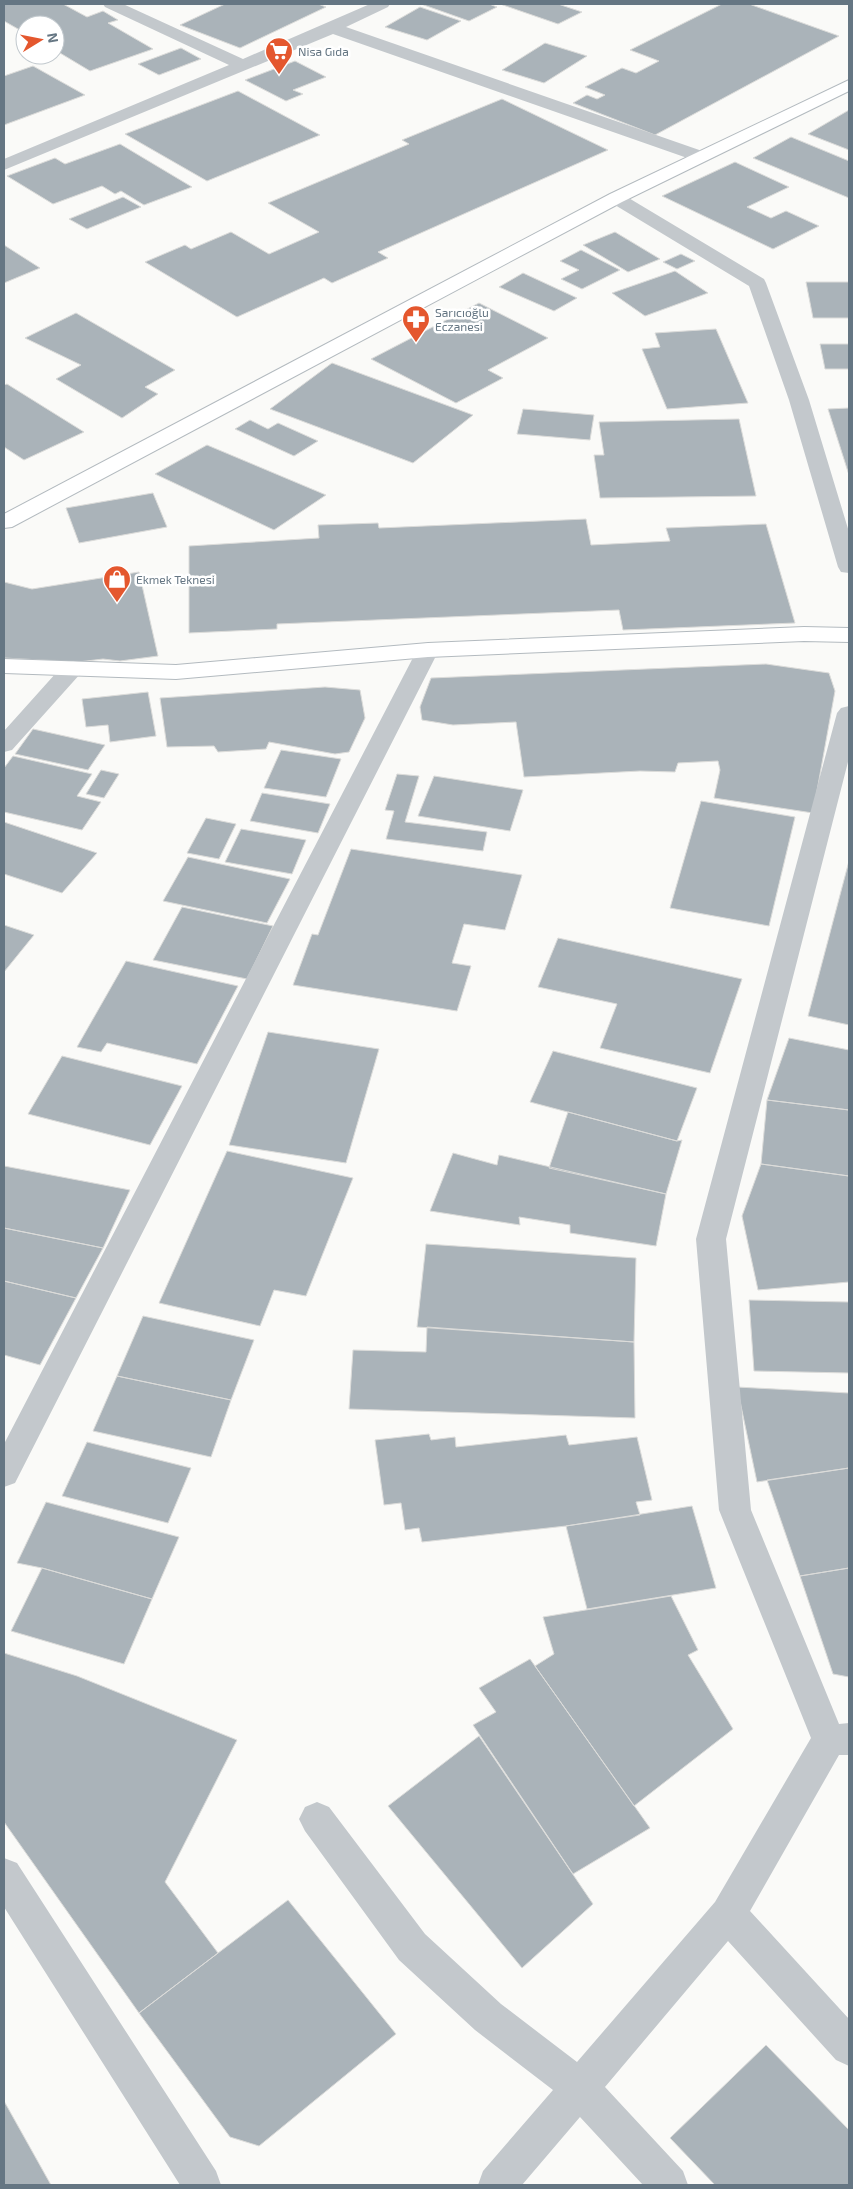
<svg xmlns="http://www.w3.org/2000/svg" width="853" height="2189" font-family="'Exo 2',sans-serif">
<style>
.building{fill:#aab3b9;stroke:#dcdcda}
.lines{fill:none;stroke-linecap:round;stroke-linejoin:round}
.secondary-casing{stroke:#b3babf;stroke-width:2}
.street{fill:#c3c8cc;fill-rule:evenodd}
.secondary{fill:#fff;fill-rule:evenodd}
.labels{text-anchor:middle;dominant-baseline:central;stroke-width:5;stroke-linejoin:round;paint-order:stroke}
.far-poi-label{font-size:12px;fill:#657683;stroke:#fff;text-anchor:start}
</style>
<rect width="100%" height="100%" fill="#fafaf8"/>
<path class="building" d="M4 4H63L87 17 103 11 118 20 108 23 153 49 90 71 55 50V25H25V33L4 21Z
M225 4H318L326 7 240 48 180 25Z
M421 4H489L497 7 469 21Z
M500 4H558L582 12 558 24Z
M722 4H749L839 36 655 135 573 103 587 95 597 99 605 95 585 87 622 68 636 73 659 61 630 50Z
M420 7 461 21 427 40 385 27Z
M545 43 587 56 544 83 502 70Z
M181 48 201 59 159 75 138 64Z
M295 61 326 77 293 90 303 94 286 101 245 80Z
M33 66 85 95 4 125V76Z
M238 91 320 135 207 181 125 134Z
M502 99 608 150 378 252 388 258 332 283 324 278 237 317 145 262 185 245 191 249 231 232 269 254 319 232 268 203 409 144 402 140Z
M849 110V150L808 134Z
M791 137 849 161V198L753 158Z
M120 144 192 187 144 205 121 191 115 194 102 186 53 204 7 176 55 158 65 164Z
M735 162 789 187 747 207 771 218 786 211 819 226 773 249 662 196Z
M123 197 141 207 87 229 69 219Z
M615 232 660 259 628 272 583 245Z
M4 245 40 268 4 283Z
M581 250 620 270 582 289 561 279 579 270 560 261Z
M681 254 695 261 677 269 663 262Z
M675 271 708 293 645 316 612 293Z
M523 273 577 298 554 311 499 287Z
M806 282H849V318H813Z
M479 303 548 338 488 370 503 378 456 403 371 359Z
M76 313 175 370 145 387 158 394 122 418 56 379 81 365 25 338Z
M716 329 748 403 667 409 642 349 660 347 655 333Z
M820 344H849V369H825Z
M332 363 473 415 413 463 270 409Z
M7 384 84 432 24 460 4 447V385Z
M849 408V475L828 409Z
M523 409 594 415 590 440 517 434Z
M739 419 756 496 600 498 594 455H604L599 422Z
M250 420 268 429 278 423 318 441 294 456 235 429Z
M207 445 326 495 274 530 155 474Z
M153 493 167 527 79 543 66 508Z
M586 519 591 545 670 541 666 528 766 524 795 623 623 630 619 610 277 624V629L189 633V546L319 538 318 525 378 523 379 528Z
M139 572 158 656 120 661 103 659 78 662 4 658V582L32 589Z
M766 664 829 673 835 691 813 813 714 798 720 770 718 761 678 763 675 772 640 771 524 777 516 722 453 725 422 720 420 707 431 678Z
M325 687 360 690 365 718 349 752 335 754 269 742 266 749 218 752 214 746 167 747 160 698Z
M148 692 156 736 110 742 108 725 86 727 82 699Z
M33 729 105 745 88 770 15 754Z
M281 750 341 759 326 797 264 788Z
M13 756 92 774 77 796 101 802 82 830 4 812V768Z
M101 770 119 774 104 798 86 794Z
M397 774 419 776 405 822 487 832 483 851 386 839 394 811 385 810Z
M434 776 523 790 510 831 418 816Z
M262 793 330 804 318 833 250 821Z
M701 801 795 817 769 926 670 908Z
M206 818 236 824 219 859 187 853Z
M4 822 97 853 62 893 4 874Z
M241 829 306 840 292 874 225 862Z
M351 849 522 875 505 930 464 924 452 963 471 966 457 1011 293 985 312 934 318 935Z
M188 857 290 879 267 923 163 901Z
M849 861V1025L808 1016Z
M182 907 273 926 247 979 153 960Z
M4 925 34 935 4 972Z
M558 938 742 979 710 1073 600 1048 617 1004 538 987Z
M126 961 238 986 197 1064 107 1043 101 1052 77 1047Z
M268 1032 379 1049 346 1163 229 1145Z
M789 1038 849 1050V1110L767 1100Z
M553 1051 697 1088 677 1141 530 1102Z
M62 1056 182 1086 150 1145 28 1114Z
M767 1100 849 1110V1176L761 1164Z
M568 1112 677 1141 682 1140 666 1194 549 1168Z
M227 1151 353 1178 306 1296 274 1290 260 1326 159 1303Z
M453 1153 497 1165 499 1155 666 1194 656 1246 570 1233V1225L519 1217 520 1225 430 1211Z
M761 1164 849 1176V1282L758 1290 742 1216Z
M4 1166 130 1190 103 1248 4 1228Z
M4 1228 103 1248 76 1298 4 1281Z
M426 1244 636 1258 634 1342 417 1327Z
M4 1281 76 1298 40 1365 4 1355Z
M749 1300 849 1302V1373L754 1371Z
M143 1316 254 1340 231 1400 117 1376Z
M427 1327 634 1342 635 1418 349 1409 353 1350 426 1352Z
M117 1376 231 1400 211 1457 93 1431Z
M737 1387 849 1393V1468L757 1482Z
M429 1434 431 1440 455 1437 456 1447 566 1435 569 1445 637 1437 652 1500 636 1502 640 1515 566 1526 422 1542 419 1528 405 1530 401 1503 384 1505 375 1440Z
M87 1442 191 1468 168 1523 62 1496Z
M849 1468V1568L800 1576 767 1480Z
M46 1502 179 1537 152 1599 42 1568 17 1563Z
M692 1506 716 1588 587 1609 566 1526Z
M42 1568 152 1599 124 1664 11 1631Z
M849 1568V1677L833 1674 800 1576Z
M671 1596 698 1650 688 1655 733 1729 634 1806 535 1666 554 1654 543 1617Z
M4 1653 77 1676 237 1740 165 1882 218 1953 139 2013 4 1822Z
M530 1659 650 1828 573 1874 473 1725 496 1712 479 1688Z
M479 1736 593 1904 522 1968 388 1806Z
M288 1900 396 2034 259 2146 230 2137 139 2013Z
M766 2045 849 2130V2185H715L670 2138Z
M4 2101 51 2185H4Z"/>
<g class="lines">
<g class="secondary-casing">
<path id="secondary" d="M849 80V91L622 202 12 527 4 528V514L610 194Z
M804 627 849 628V642L804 641 428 657 176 679 4 673V659L176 665 428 643Z"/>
</g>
<path class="street" d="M103 4H123L243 59 370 4H390L388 7 346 27 705 152 708 156 705 160H693L333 34 4 170V159L229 65 105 7Z
M616 193 622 194 764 279 766 283 809 400 849 532V573L841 572 838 567 789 400 749 286 610 202 607 198 610 194Z
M428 643 436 645 439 650 15 1483 4 1487V1444L417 650 420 645Z
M73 661 81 663 84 668 81 673 12 750 4 752V731L65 663Z
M849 706V758L726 1239 751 1510 839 1724 849 1723V1755H839L750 1911 849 2019V2066L836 2060 728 1941 605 2087 683 2171 688 2185H643L580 2117 522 2185H478L483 2171 553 2090 475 2030 399 1960 305 1831 299 1819 305 1807 317 1802 329 1807 425 1934 501 2004 577 2062 715 1902 811 1738 719 1510 696 1239 837 713 841 708Z
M4 1858 17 1863 216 2171 221 2185H180L4 1907Z"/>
<use href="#secondary" class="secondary"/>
</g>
<defs>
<g id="supermarket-pin" transform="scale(1.4375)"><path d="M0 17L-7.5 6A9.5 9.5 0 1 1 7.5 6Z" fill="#e4572e" stroke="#fff"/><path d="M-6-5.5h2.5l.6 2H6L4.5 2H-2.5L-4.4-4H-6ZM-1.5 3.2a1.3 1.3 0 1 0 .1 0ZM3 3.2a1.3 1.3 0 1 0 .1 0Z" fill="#fff"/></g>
<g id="pharmacy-pin" transform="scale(1.4375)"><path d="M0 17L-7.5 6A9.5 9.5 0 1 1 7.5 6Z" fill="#e4572e" stroke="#fff"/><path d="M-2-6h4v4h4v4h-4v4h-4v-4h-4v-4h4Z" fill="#fff"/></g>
<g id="shop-pin" transform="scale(1.4375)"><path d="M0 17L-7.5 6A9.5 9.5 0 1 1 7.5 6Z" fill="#e4572e" stroke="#fff"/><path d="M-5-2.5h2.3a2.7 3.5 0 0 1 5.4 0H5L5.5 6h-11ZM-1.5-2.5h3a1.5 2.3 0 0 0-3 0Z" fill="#fff"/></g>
</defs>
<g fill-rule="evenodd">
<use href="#supermarket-pin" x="279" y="51"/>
<use href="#pharmacy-pin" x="416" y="319"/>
<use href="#shop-pin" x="117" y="579"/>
</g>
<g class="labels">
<g class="far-poi-label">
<text x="298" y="51">Nisa Gıda</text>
<text x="435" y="312">Sarıcıoğlu<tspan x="435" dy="14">Eczanesi</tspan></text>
<text x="136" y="579">Ekmek Teknesi</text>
</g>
</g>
<rect width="853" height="2189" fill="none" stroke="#657683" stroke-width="10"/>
<g transform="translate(40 40) rotate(80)"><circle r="24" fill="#ffffff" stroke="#c1c8cd"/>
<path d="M0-4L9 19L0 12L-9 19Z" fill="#e4572e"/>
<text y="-8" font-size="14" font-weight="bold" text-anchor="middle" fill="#657683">N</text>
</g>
</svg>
